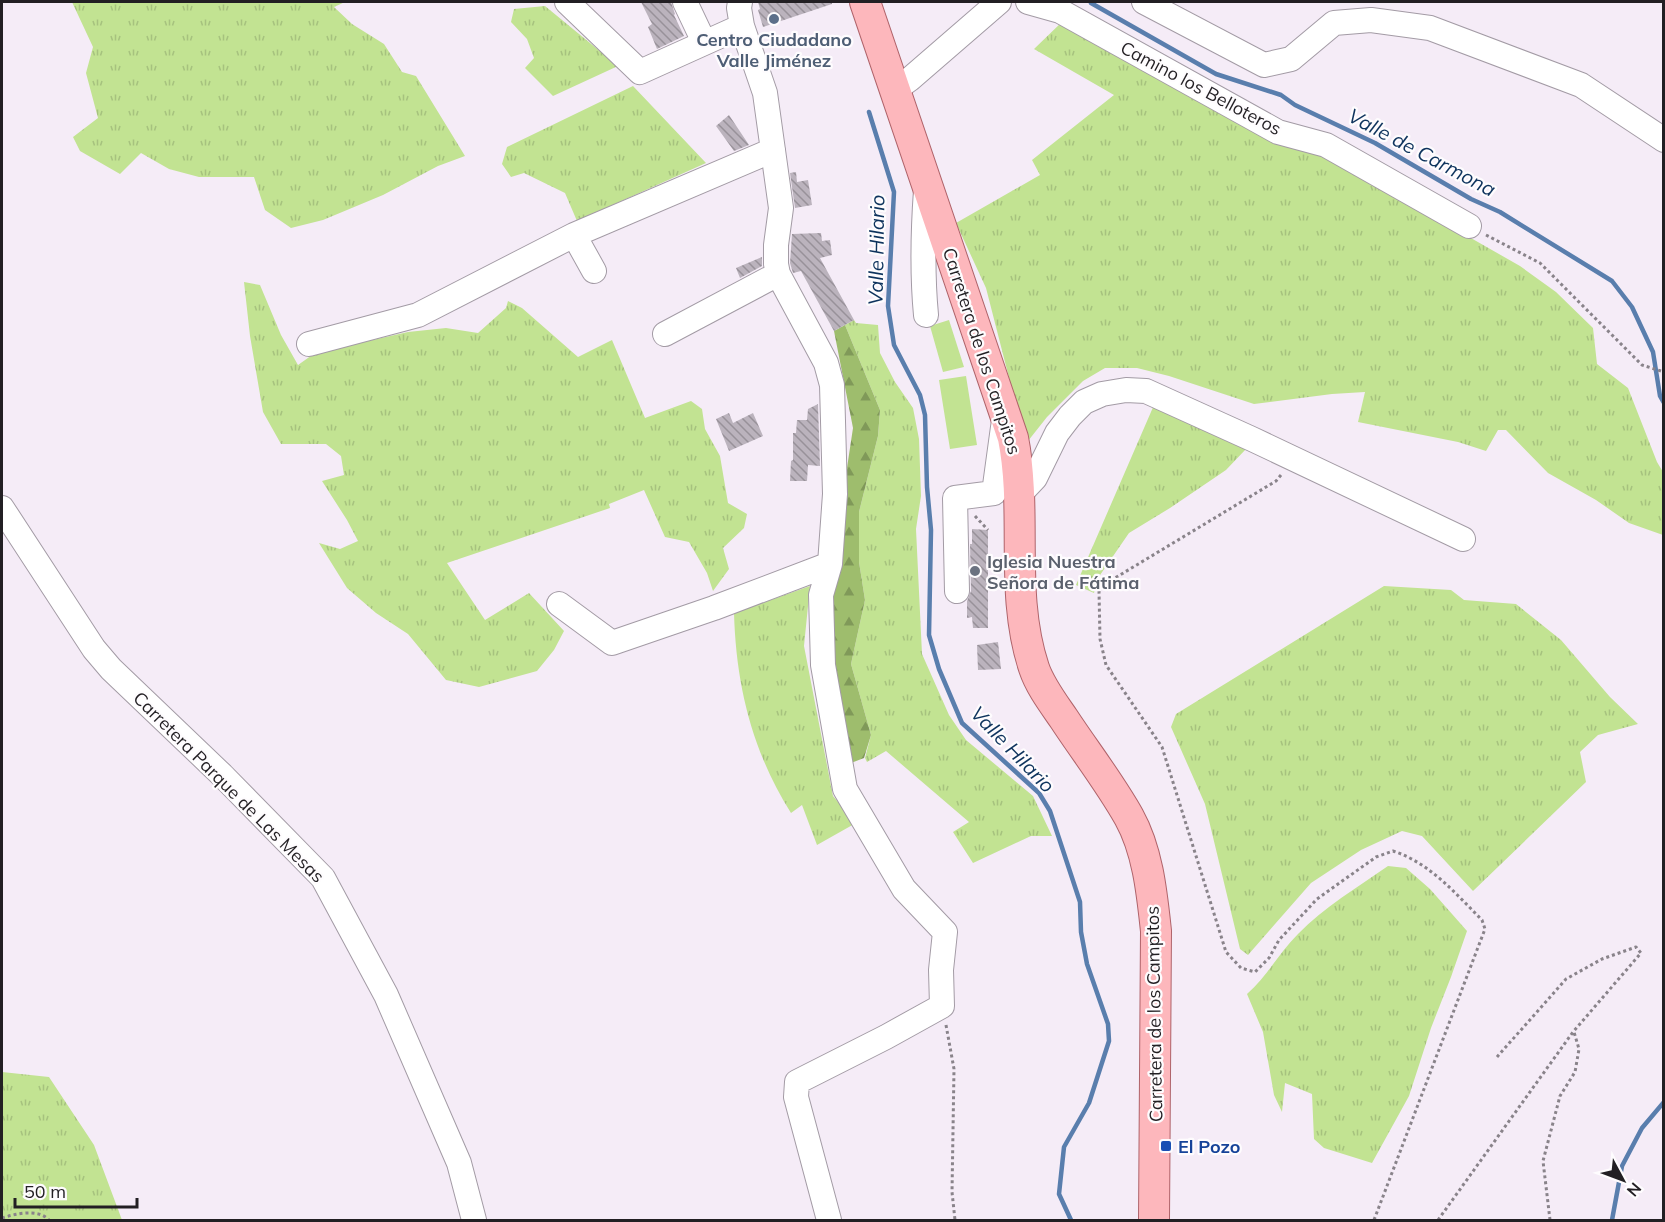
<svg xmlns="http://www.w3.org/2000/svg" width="1665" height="1222" font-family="Mulish,sans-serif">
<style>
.grass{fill:url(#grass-tufts)}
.forest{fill:url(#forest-firs)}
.green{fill:#c2e392}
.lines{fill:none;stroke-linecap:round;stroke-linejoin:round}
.stream{stroke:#597ead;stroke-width:4.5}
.building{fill:url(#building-back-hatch)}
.minor-casing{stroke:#a39ba5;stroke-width:26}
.major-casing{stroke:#af636a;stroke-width:32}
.path{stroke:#89838a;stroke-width:3;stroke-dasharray:3 3;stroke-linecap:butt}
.minor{stroke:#fff;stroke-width:24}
.major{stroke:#fdb7bc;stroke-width:30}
.service-dot{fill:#5c6f8a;stroke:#fefcfe;stroke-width:2}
.worship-dot{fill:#6b7280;stroke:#fefcfe;stroke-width:2}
.transit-dot{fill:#1a4fb4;stroke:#fefcfe;stroke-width:2}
.labels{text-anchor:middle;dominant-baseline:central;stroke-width:4.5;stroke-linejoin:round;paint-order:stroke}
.service-label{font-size:18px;font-weight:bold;fill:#4e5e75;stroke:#fefcfe}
.street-label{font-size:18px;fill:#221f23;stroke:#fefcfe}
.worship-label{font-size:18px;font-weight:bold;fill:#5b616d;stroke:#fefcfe;text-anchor:start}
.transit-label{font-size:18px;font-weight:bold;fill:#164399;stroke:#fefcfe;text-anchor:start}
.water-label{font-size:20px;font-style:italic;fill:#0e335d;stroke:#fefcfe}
</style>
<defs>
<pattern id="grass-tufts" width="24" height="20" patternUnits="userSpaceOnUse" patternTransform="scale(1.5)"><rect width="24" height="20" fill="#c2e392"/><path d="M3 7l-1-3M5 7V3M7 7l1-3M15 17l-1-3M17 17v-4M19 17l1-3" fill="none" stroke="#a6c27e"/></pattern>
<pattern id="forest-firs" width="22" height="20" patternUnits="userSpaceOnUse" patternTransform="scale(1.5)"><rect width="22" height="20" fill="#9ebd6d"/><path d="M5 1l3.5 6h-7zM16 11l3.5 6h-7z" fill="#809959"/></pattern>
<pattern id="building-back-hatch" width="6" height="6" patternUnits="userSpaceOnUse" patternTransform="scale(1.5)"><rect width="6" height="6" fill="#bbb3bd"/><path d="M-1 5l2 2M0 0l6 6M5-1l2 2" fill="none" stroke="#989199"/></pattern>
</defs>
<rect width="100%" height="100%" fill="#f5ecf7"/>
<path class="grass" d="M72 2H345L334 7 352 24 384 44 402 72 416 76 465 156 438 166 383 195 323 220 291 228 265 210 254 177H199L169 169 141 153 120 174 80 151 73 137 98 118 86 73 93 47Z
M545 6 618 66 553 96 525 68 534 58 527 39 511 22 514 9Z
M1064 20 1327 156 1520 266 1556 292 1593 328 1597 364 1628 388 1657 462 1663 472V535L1629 523 1596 500 1548 473 1506 430H1498L1486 451 1458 442 1358 422 1365 392 1332 394 1254 404 1169 376 1137 368H1105L1083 381 1047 417 1028 441 1015 401 986 288 956 223 1040 175 1032 160 1114 95 1034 49Z
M633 86 706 163 577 221 565 193 524 173 511 177 502 164 507 147Z
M244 282 260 285 281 335 298 365 315 353 408 332 446 328 478 333 506 308 508 301 522 308 578 357 612 340 645 418 691 401 702 409 705 429 720 456 728 503 747 514 744 528 723 548 729 569 713 591 707 573 689 542 665 537 644 490 609 504 610 508 447 563 485 620 529 593 564 631 554 650 537 671 479 687 446 680 408 634 376 613 347 588 319 543 340 549 358 541 347 520 322 481 344 475 341 456 326 444H281L263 412 250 336Z
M854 320 856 323 878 325 880 353 895 382 913 408 919 439 921 496 916 529 922 654 949 715 966 740 1033 796 1052 836H1031L973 863 953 832 969 822 886 751 867 762 865 758 871 735 851 664 865 600 859 562V512L878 436 880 410 845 325Z
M1154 405 1246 449 1226 470 1170 508 1129 533 1098 578 1094 593 1076 585Z
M810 586 804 646 833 796 856 823 817 845 802 805 791 813C752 751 736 685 734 613Z
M1384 586 1451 590 1464 600 1516 604 1561 640 1610 697 1638 724 1598 735 1580 752 1586 782 1473 891 1422 836 1402 831 1361 850 1311 883 1248 955 1240 949 1205 804 1171 727 1176 714Z
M1388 866 1406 868 1430 889 1467 931 1451 977 1431 1028 1409 1096 1372 1163 1324 1148 1314 1139 1312 1094 1285 1083 1282 1112 1274 1095 1263 1032 1247 994C1268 975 1279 953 1298 934 1324 907 1358 887 1388 866Z
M2 1072 49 1077 94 1145 122 1220H2Z"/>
<path class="forest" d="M845 325 880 410 878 436 859 512V562L865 600 851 664 871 735 864 758 851 763 829 666 828 594 853 428 834 331Z"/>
<path class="green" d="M949 320 964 367 943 372 930 326Z
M966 376 977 445 950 449 939 380Z"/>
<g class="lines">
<path class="stream" d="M1091 3 1216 74 1281 95 1295 105 1375 143 1471 199 1500 212 1612 281 1632 307 1653 352 1660 396 1664 403
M869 112 894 192 888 306 894 345 920 395 925 415 927 487 931 530 929 635 939 669 962 723 1039 793 1050 811 1080 902 1081 932 1087 964 1108 1024 1109 1041 1089 1103 1064 1147 1059 1194 1071 1220
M1612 1220 1622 1166 1642 1128 1664 1102"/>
</g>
<path class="building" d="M641 2H671L675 14 674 15 684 36 657 49 648 27 652 24Z
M758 2H832V4L763 27 758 10 760 9Z
M729 115 749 145 734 151 716 126Z
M796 172 797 182 808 180 812 205 795 208 790 173Z
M821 233 822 241 830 240 832 255 820 258 854 320 834 331 801 271 793 273 790 263 792 234Z
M762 257V266L740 278 736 268Z
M818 404 820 466 808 465 807 481H790L791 461 793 460V433H796L797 420H807L808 409Z
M729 413 733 423 753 413 763 436 729 451 716 419Z
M972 529 988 530V628H973L972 617 967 618V601L971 591 970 544H972Z
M998 642 1001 669 978 670 977 645Z"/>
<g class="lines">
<g class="minor-casing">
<path id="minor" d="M567 2 640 72 742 26
M685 2 704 42
M740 2 739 8 742 26 765 93 781 208 776 245V264L778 274 826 363 832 385 835 494 830 564 821 595 823 665 845 789 904 889 945 932 941 970 942 1006 886 1037 797 1082 796 1097 829 1220
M1028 2 1060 11 1278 132 1326 145 1469 226
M1144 2 1264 65 1291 59 1334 23 1371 20 1430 28 1581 85 1664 140
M896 89 910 79 999 2
M574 235 594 271
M926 315C922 273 923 232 926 190
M665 334 778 274
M309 344 418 315 574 235 773 150
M1018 496 1035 478 1057 433 1070 416 1084 402 1102 394 1126 390 1146 391 1252 439 1463 539
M2 508 94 649 111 669 222 775 323 878 386 995 459 1163 474 1220
M957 591 955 498 994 493 1004 420
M559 604 612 643 714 608 830 564"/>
</g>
<g class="major-casing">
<path id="major" d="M865 2 1013 438C1028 514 1009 593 1034 668 1040 686 1053 703 1064 719 1085 751 1110 783 1129 817 1148 851 1152 894 1156 931L1154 1220"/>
</g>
<path class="path" d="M1486 235 1540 263 1642 365 1664 372
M1281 475 1276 481 1115 578 1099 591 1100 639 1106 665 1162 747 1226 952 1241 968 1255 972 1269 958 1279 940 1317 899 1376 857 1393 851C1430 863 1455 893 1482 920L1485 929 1374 1220
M975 516 988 530
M946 1025 954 1069 952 1192 955 1220
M2 1218C15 1214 38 1208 49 1220
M1438 1220 1573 1032 1641 953 1636 947 1602 959 1566 979 1497 1057
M1550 1220 1543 1161 1560 1096 1575 1072 1579 1049 1574 1032"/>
<use href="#minor" class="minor"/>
<use href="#major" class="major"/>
</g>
<circle class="service-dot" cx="774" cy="19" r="6"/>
<circle class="worship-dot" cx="975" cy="571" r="6"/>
<rect class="transit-dot" x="1160" y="1140" width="12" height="12" rx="3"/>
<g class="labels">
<g class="service-label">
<text x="774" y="39">Centro Ciudadano<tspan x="774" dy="21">Valle Jiménez</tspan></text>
</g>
<g class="street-label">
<text transform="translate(1201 88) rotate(28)">Camino los Belloteros</text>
<text transform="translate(982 351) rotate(72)">Carretera de los Campitos</text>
<text transform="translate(229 787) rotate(45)">Carretera Parque de Las Mesas</text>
<text transform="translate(1154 1014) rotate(-91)">Carretera de los Campitos</text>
</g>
<g class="worship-label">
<text x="987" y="561">Iglesia Nuestra<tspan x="987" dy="21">Señora de Fátima</tspan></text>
</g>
<g class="transit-label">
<text x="1178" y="1146">El Pozo</text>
</g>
<g class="water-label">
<text transform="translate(1422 152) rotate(28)">Valle de Carmona</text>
<text transform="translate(876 250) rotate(-89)">Valle Hilario</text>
<text transform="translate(1013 749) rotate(46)">Valle Hilario</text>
</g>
</g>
<rect width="1665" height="1222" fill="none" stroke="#221f23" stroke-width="6"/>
<g transform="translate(1623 1180) rotate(131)" stroke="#fefcfe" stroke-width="4.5" paint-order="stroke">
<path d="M0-4.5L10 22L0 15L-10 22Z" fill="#221f23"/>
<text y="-9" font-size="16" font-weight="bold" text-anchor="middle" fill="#221f23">N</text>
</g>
<path d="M15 1198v9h122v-9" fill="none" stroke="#221f23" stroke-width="3"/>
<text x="24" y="1198" font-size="18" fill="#221f23" stroke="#fefcfe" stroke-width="4.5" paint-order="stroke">50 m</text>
</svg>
